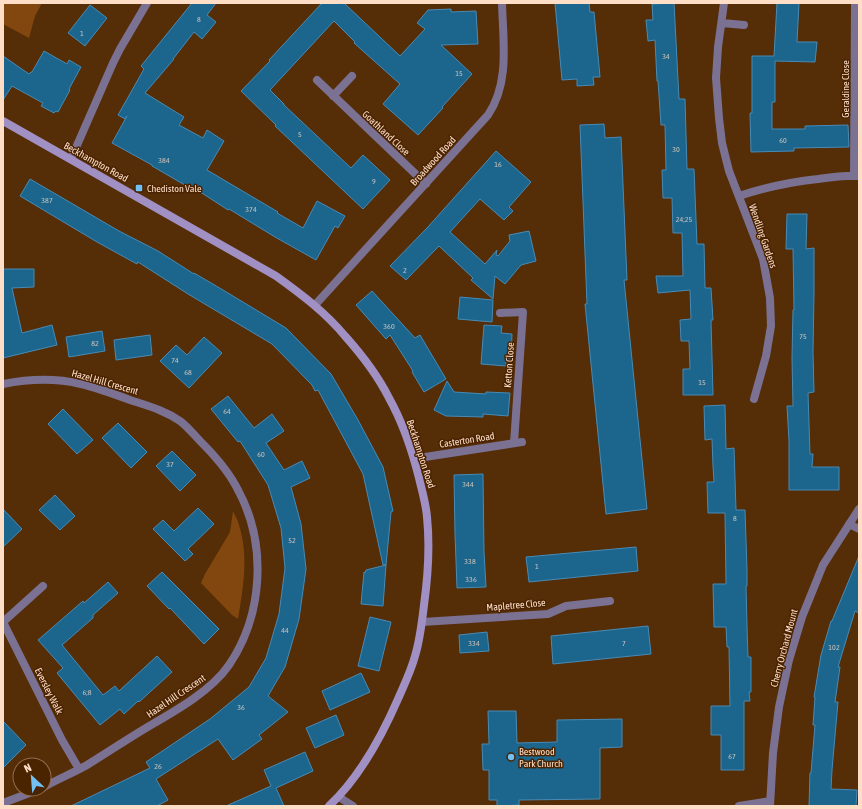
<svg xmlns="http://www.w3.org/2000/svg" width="862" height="809" font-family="'Asap Condensed',sans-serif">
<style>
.green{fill:#81470f}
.building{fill:#1c658d;stroke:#478bb6}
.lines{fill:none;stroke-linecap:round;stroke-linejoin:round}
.street{stroke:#7b7192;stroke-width:8}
.secondary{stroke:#a090c3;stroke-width:8}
.poi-dot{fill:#71c1f5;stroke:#4a2300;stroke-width:1.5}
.labels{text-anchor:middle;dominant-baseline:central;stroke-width:3;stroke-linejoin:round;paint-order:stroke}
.number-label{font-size:8px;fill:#c6c0b8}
.street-label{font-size:10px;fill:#fedec7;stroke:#4a2300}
.poi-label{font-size:10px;fill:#fedec7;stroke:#4a2300;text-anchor:start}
</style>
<rect width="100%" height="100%" fill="#552d07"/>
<path class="green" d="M3 3H42L35 16 29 38 3 24Z
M233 511C235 516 238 520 239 525 249 556 243 588 238 619L232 615 201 583 205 574 230 532Z"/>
<path class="building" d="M192 3H216L207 15 216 22 202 39 194 32 173 59H174L145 93 184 117 179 125 203 138 207 130 224 141 207 170 278 212 277 213 303 228 317 201 345 216 338 228 335 226 316 260 275 237 229 209 228 210 191 186 190 188 152 166V165L112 143 127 116 125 119 118 115 144 69 141 66Z
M322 3H344L362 20 400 56 425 29 417 23 428 10 451 9V12L476 11 478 44 441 45 472 74 442 107 443 108 418 135 383 104 400 84 354 43 355 42 334 21 270 90 284 104V105L351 168 363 155 390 180 363 209 275 126 276 125 241 91 270 61 269 60Z
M555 3H589L590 12H594L600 77H593L594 85 577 86V79L562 80Z
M674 3 679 99H685L687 169H694L697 244H704L705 288H711L713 320H711L713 395H683V369H690L689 341H681L680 320 691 319 690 290 658 293 656 276H683L682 233H673L672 198H663L662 170H666L665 125H661L658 81H657L655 40 648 41 646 20H653L652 4Z
M777 3H799L797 42H817L815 62 775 61V102H772V129H805V126L848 125 849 147 794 148V151L751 152 750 113H752V56H774Z
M90 5 107 18 85 46 68 33Z
M44 51 67 64 69 60 81 67 69 89 70 90 58 112 56 111 54 113 41 106 43 103 12 86 3 100V56L29 74 31 72H32Z
M604 124 605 138 621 137 627 280H624L647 509 606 514 585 304H587L580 125Z
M496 151 531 182 509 207 513 211 504 220 480 199 450 232 485 264 497 250 496 255 498 256 510 241 509 235 529 231 536 261 521 265 505 284 495 276 493 299 471 280 473 278 439 246 406 280 390 266 427 228Z
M30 179 119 231 158 251 194 274V273L223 290 286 328 331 374 358 420 383 467 393 511 391 512 386 565H383L363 474 318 390 315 391 312 385 272 344 188 294 138 262 137 264 97 242 20 196Z
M787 214H807L806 249 814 248V292L813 352 814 392 808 393 810 454H813L812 467H839V490H789V441L787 406H793L792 358 793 310H794L793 249H786Z
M3 269H34V287L12 288 22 333 52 325 57 345 3 358Z
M372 291 415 338 420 335 446 379 424 392 412 372 413 371 390 335 386 339 356 305Z
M460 297 493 300 492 322 458 319Z
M484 325 502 326 501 333 512 334 511 359H506V366L481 364Z
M102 331 105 351 69 357 66 337Z
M150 335 152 355 116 360 114 340Z
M204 337 222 353 189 388 160 361 176 345 187 355Z
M447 381 454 392 486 394V392L510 393 508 416 483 414V417L446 416 434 410Z
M228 396 254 428 272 414 284 431 266 443 284 470 302 461 310 478 291 487 301 524 306 569 299 619 285 667 268 696 288 712 259 735 262 739 233 760 218 739 156 779 168 800 157 806H71L150 768 146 762 210 719 249 687 266 658 279 614 285 568 281 528 268 485 240 441 238 442 211 409Z
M725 405 726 449 734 448 736 510H745L747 570V586H746L747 626 748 657H751V692H749L750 701H744V770H721V735H711V706H730L729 647H727L726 627H714L713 584H726L725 513H708L707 482H714L713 466 712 439 705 440 704 406Z
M63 409 93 440 77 454 48 424Z
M118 423 147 452 131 468 102 438Z
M172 451 196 475 180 491 156 466Z
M483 474 484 552 486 587 457 588 455 534 454 475Z
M55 495 75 516 60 530 39 510Z
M198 508 214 524 188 549 193 554 185 561 153 529 163 520 174 531Z
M3 509 22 529 3 547Z
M636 547 638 571 529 582 526 557Z
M859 556V613L855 611 838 667H840L835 702H838L832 770 831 789 857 790 856 806H809L810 773H811L815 725H813L815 697H814L821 655 831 621H832Z
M386 565 383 606 361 604 364 572 365 573 366 570Z
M162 572 219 629 204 644 170 608 169 609 147 586Z
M108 582 118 593 93 615V618L62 645 103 695 115 686 119 691 157 656 172 672 139 702 138 701 124 714 120 709 100 725 57 673 63 668 38 640 83 601 84 603Z
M370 617 391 622 379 671 358 666Z
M648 626 651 654 553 664 551 636Z
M487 632 489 651 460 653 459 635Z
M361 673 370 692 330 710 322 691Z
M488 711H516L517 743 557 742V720L622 719V747L600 748V799L519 800V805L497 806V800H489V770H483L482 744H489Z
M336 715 344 735 315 748 306 728Z
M3 721 26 745 3 768Z
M305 752 313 771 276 788 284 806H226L271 786 264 770Z"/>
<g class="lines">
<path class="street" d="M724 3 718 47 716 78 719 118 722 143 729 171 763 259 770 298 771 326 766 356 754 399
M722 23 744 25
M317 80 426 184
M333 96 352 76
M71 159 113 63 120 49 147 3
M854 176 855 3
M739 196C766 187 790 182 818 179 832 177 845 175 859 176
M315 305 488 115C510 83 503 41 502 3
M500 313 523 312 514 443
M3 384C28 379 56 378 81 384 98 388 114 394 130 400 148 406 164 410 180 421 188 427 195 436 202 443 217 458 230 473 239 492 267 545 263 615 229 665 212 690 177 710 151 725 129 738 108 752 87 765 73 773 58 779 44 787
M415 461 425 457 522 442
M849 524 859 529
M3 622 62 740 79 769
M3 622 43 586
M422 622 548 614 566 606 610 601
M339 797 353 806
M3 803 40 789
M739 806 770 801
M770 806 773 753 779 707 789 660 802 617 823 565 859 509"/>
<path class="secondary" d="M3 121 276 276C301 294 325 312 345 336 362 355 378 376 389 398 403 423 412 450 419 478 422 491 426 504 427 517 430 546 428 576 424 605 422 622 420 640 415 656 411 671 404 685 398 699 381 738 360 777 329 806"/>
</g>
<g class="poi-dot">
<rect x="135" y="184" width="8" height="8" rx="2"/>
<circle cx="511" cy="757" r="4"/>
</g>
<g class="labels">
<g class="number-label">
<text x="199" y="19">8</text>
<text x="82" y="33">1</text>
<text x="666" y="56">34</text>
<text x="459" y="73">15</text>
<text x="300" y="134">5</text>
<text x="783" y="140">60</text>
<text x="676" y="149">30</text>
<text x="164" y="160">384</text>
<text x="498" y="164">16</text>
<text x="374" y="181">9</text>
<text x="47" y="200">387</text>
<text x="251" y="209">374</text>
<text x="684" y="219">24;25</text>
<text x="405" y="270">2</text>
<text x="389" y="326">360</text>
<text x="803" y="336">75</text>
<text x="95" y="343">82</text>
<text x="175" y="360">74</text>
<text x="188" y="372">68</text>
<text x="702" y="382">15</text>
<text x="227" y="411">64</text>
<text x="261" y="454">60</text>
<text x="170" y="464">37</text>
<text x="468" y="484">344</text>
<text x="735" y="518">8</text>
<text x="292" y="540">52</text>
<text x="470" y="561">338</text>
<text x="537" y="566">1</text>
<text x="471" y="579">336</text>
<text x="285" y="630">44</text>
<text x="474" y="643">334</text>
<text x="624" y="643">7</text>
<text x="834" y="647">102</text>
<text x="87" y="692">6;8</text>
<text x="241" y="707">36</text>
<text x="732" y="756">67</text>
<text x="158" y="766">26</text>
</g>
<g class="street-label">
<text transform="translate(845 89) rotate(-90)">Geraldine Close</text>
<text transform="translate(386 133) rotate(43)">Goathland Close</text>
<text transform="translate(433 161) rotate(-48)">Broadwood Road</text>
<text transform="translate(96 162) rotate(29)">Beckhampton Road</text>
<text transform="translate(763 236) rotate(71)">Wendling Gardens</text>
<text transform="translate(509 365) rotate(-86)">Ketton Close</text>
<text transform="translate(105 382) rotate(16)">Hazel Hill Crescent</text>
<text transform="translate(467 440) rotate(-9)">Casterton Road</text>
<text transform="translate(421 454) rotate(72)">Beckhampton Road</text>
<text transform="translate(516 605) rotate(-5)">Mapletree Close</text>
<text transform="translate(784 648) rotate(-75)">Cherry Orchard Mount</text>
<text transform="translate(49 691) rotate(63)">Eversley Walk</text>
<text transform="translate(176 696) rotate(-34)">Hazel Hill Crescent</text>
</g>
<g class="poi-label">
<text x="147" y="188">Chediston Vale</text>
<text x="519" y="751">Bestwood<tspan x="519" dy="12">Park Church</tspan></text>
</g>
</g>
<rect width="862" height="809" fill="none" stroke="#fedec7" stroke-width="8"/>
<g transform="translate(32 777) rotate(334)"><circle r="19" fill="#4a2300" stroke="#926e50"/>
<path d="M0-3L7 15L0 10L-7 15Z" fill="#71c1f5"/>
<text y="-6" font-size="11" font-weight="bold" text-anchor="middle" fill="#fedec7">N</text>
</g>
</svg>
